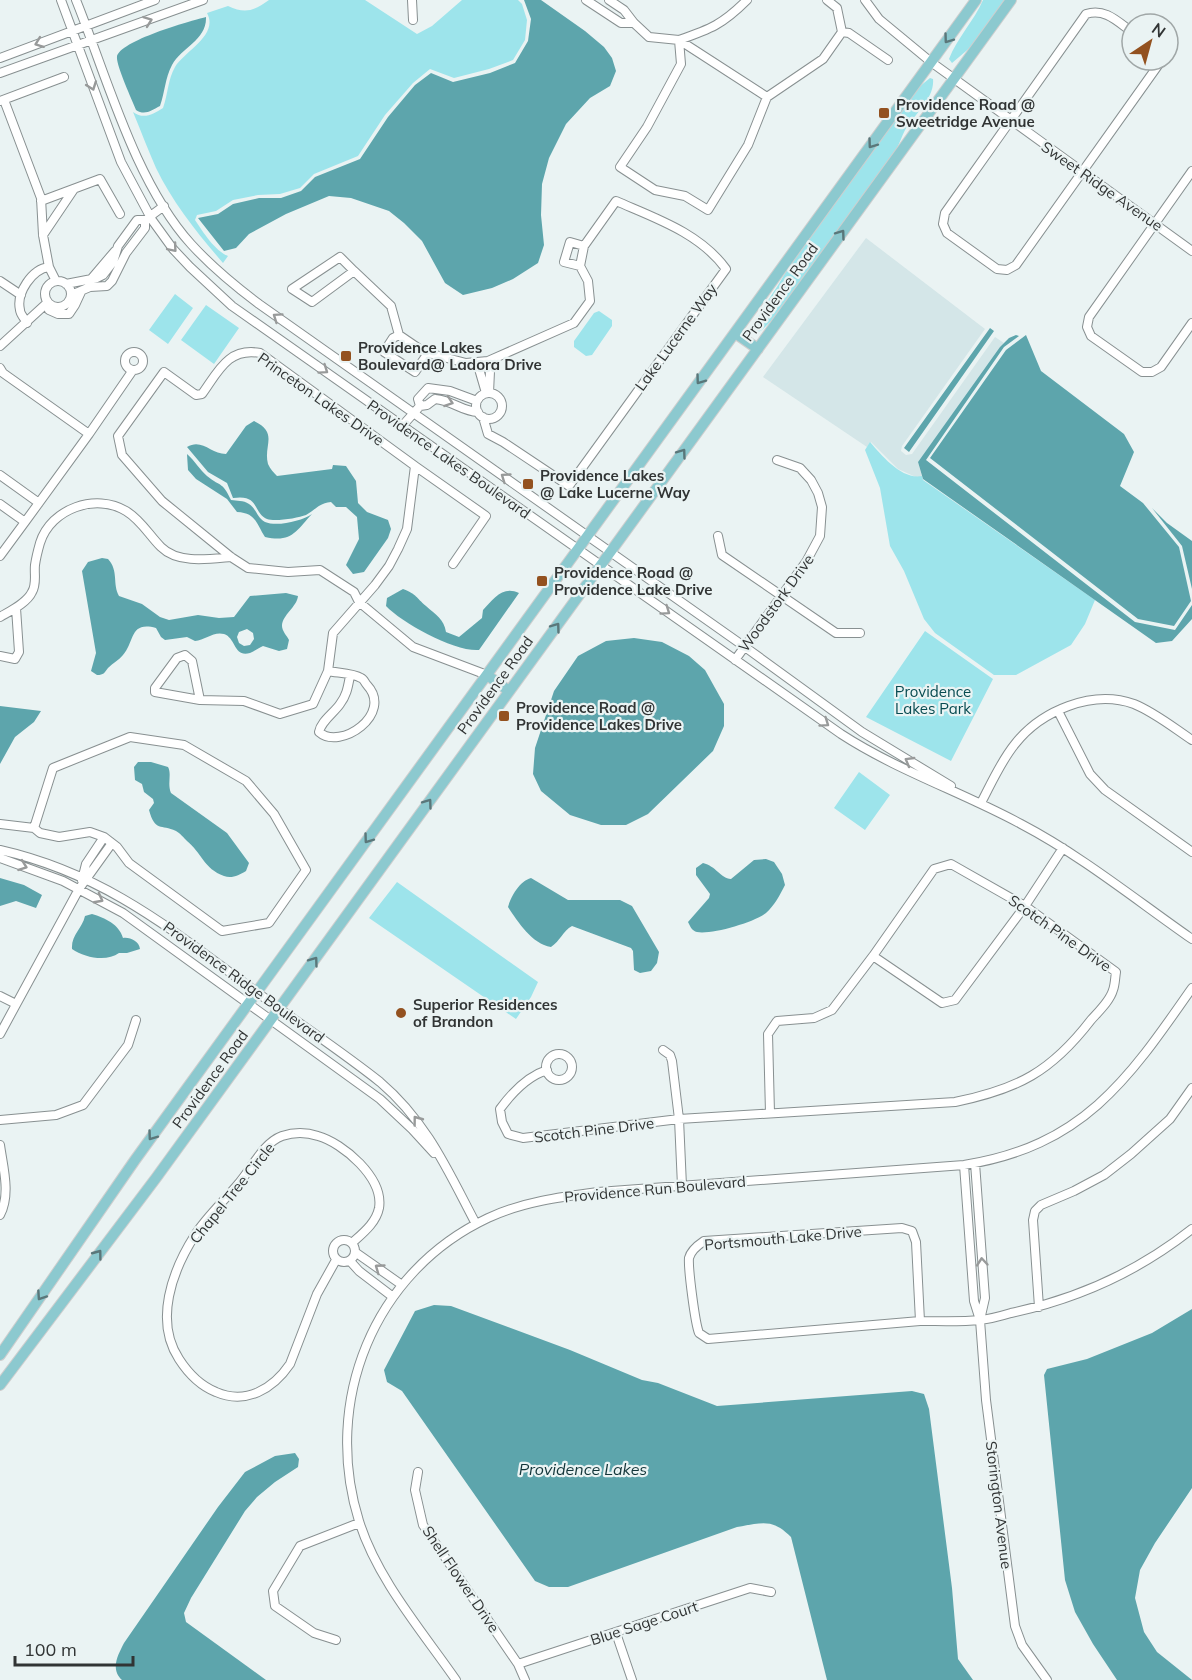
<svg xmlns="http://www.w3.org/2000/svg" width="1192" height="1680" font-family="Mulish,sans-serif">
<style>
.built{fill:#d4e6e8}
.green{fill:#9de4eb}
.water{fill:#5da5ac;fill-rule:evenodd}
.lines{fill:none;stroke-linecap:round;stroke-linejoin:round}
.minor-casing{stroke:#889091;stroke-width:10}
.major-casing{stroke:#cecece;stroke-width:12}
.minor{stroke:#fff;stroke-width:8}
.major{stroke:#8cc9cf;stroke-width:10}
.oneway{stroke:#989a9a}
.oneway2{stroke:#5a777a}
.poi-dot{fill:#93511f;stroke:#eaf3f3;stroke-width:2}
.labels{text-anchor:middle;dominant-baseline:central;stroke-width:4.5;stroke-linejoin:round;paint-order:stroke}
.poi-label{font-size:15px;font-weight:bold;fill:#313434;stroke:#eaf3f3;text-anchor:start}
.street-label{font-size:15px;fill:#313434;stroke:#eaf3f3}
.park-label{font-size:15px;fill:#074b51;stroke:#eaf3f3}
.water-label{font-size:16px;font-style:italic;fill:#123539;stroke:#eaf3f3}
</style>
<rect width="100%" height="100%" fill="#eaf3f3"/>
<path class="built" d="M866 238 985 329 902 446 901 451 906 455 912 454 995 337 1004 343 918 462 922 476 918 478 898 469 871 442 867 447 763 377Z"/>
<path class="green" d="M269 0H365L417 34 432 26 462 0H518L522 4 527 20 525 40 513 60 489 69 454 78 430 69 413 83 385 115 358 156 314 174 300 188 280 194 258 195 233 200 216 211 197 215 195 220C203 232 215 251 228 256L223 263C198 234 173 203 156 168 148 150 141 131 133 112 144 120 153 114 163 108 168 94 168 79 175 67 185 51 219 35 207 13L228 6C245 14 254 11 269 0Z
M983 0H1005L972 46 952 63 949 59C957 38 974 21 983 0Z
M930 78 933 79C935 98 914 115 905 130 902 136 900 142 897 148L775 317 762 330 756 333 754 330C761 305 780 287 790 263L919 87Z
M175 294 193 308 168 344 149 330Z
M206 305 239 328 214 364 181 340Z
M599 311 612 320V326L592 355 586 356 574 347V341L594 313Z
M870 442C882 456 902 480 922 476L923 480 1095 600 1085 624 1071 645 1016 675H994L935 633 924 619 904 571 890 546 880 488 865 450Z
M925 631 993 679 951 761 866 717Z
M859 772 890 795 865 830 834 808Z
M397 882 538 982 531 997 516 1019 369 918Z"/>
<path class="water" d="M524 0H541L585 31 604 47 612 58 616 71 610 86 590 98 566 124 549 158 542 184 541 215 544 245 538 263 513 279 492 288 463 295 445 283 422 241 404 223 389 211 351 198 329 196 286 214 249 234 236 248 224 251 198 218 218 214 233 204 259 198H281L301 191 315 177 360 159 388 117 415 85 431 73 453 82 490 73 515 63 528 41 531 19Z
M206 17C207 40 182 47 172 65 165 78 165 92 160 106 152 110 145 116 136 110 132 100 116 65 117 57 119 41 190 21 206 17Z
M990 328 994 331 909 452 904 448Z
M1016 335 1019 336 1004 347 926 460 1135 622 1175 630 1192 605V619L1172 641 1156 643 923 479 918 462 1000 347 1009 338Z
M1026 335 1041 371 1124 434 1134 452 1120 486 1143 503 1179 547 1191 601 1174 626 1138 619 930 458 1006 350Z
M254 421C279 433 263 445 268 464 270 469 274 473 277 476L332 469 333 465 346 466 356 481 358 503 367 512 388 520 391 529 388 538 364 572 353 574 346 565 359 539 357 517 346 507H336L331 502C317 504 317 509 306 515 298 518 275 522 267 519 252 512 260 494 233 498L227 483 208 472 187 447C202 438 211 454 226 454L246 426Z
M187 454C195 461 200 470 207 476 222 488 222 481 231 500 237 501 243 500 249 504 256 508 257 518 265 522 277 527 302 521 312 514 296 531 292 543 265 537 256 523 256 513 237 512L227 499 196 479 188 470Z
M1152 508 1167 523 1192 541V589L1182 546Z
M102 558 108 559C119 571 112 584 119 596L142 604 160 617 169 620 198 615 219 618 234 617 250 596 286 593 298 596C297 607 282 615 282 626 282 631 287 636 289 640L287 649 279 651 263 646C258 648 255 651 250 653 234 658 236 638 224 634 214 631 205 640 195 641L187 637 165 640 161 637 156 628C129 621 135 642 123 655 119 660 113 663 108 668 104 673 104 675 97 675L91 671 96 653 82 571 88 562ZM247 629 253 633 254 639 250 645 244 646 239 643 237 637 239 632Z
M403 589C418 595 415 597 426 606 436 615 444 619 446 632L459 637 482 618 483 610C493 599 503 585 519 593L479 650C455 652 402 623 386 606L387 598Z
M634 638 662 642 689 656 705 670 724 704V726L713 751 648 814 626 825H601L570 815 541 791 533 774 535 748 554 691 578 656 606 641Z
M0 706 41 711 34 722 15 737 0 764Z
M138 762H151L168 767C172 774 167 784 171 793L227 833 249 863 246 871C239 875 232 879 224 876 204 869 201 852 187 841 184 838 180 833 176 831 161 824 155 832 149 810L154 803 153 799 144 792 142 784 135 780 134 767Z
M766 859 774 862 782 874 785 885C780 895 774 906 766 913 755 922 711 935 697 932 692 931 690 926 688 922L709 898 710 894 696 875V868L703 863C716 866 720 878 731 879L754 860Z
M0 878 24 885 42 895 36 908 16 901 0 906Z
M531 878 568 900H620L632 906 659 952 657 963 651 971 640 973 634 970 633 951 631 948 572 926C563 931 560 941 551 947 532 944 518 922 508 907 511 896 520 881 531 878Z
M92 914C105 918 119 924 123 938 130 937 139 941 140 949L127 953H119C107 962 85 958 72 949 71 935 82 929 85 916Z
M434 1305 451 1306 570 1350 642 1380 658 1383 717 1406 912 1391 924 1394 929 1409 952 1588 958 1659 973 1680H827L791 1537C772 1518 762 1523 737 1527L568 1587H549L535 1581 402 1391 387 1382 384 1370 415 1311Z
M1192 1309V1488L1155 1543 1140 1570 1135 1598 1144 1632 1157 1652 1192 1680H1117L1093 1644 1075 1612 1065 1580 1044 1375 1047 1369 1087 1359 1152 1333Z
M295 1453 299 1459 298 1467 275 1482 257 1497 245 1511 191 1598 184 1613 186 1622 266 1680H122C110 1669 118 1655 124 1643L218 1507 245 1472 275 1456Z"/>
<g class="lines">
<g class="minor-casing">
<path id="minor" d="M61 0 121 162 152 220 173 249 190 267 232 306 841 734C898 771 962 792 1021 824 1082 856 1136 900 1192 939
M76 0C107 77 135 182 191 244 211 266 235 286 259 304L745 647 862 732 951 786
M412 0 413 20
M586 0 621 23H634
M609 0 624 10 634 23 649 37 679 40 767 97
M747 0C723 24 711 29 679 40L681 64 647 127 620 167 655 190 685 196 708 210 748 145 767 97 823 59 842 32 837 8 827 0
M865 0 879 19 931 62 1192 251
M842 32 849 33 888 60
M1132 32C1117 21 1105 8 1086 14L945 213 943 224 947 233 997 269 1007 270 1016 265 1159 64V60
M0 58 155 0
M0 73 203 0
M4 100 41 198 43 235 49 267 56 281
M0 101 64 77
M1192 171 1089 317 1087 327 1091 336 1142 372H1152L1161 367 1192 323
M41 201 100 179 120 214
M43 235 74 189
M580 266 564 262 570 242 584 246
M354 271 340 257 292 289 312 302 354 271 391 306 399 335 424 352 466 363 488 361 574 323 590 301 588 281 580 266 584 246 616 201C655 218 700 233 726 269L569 486 503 442 488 434 483 417
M92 278 115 251
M45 294a13 13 0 1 1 26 0a13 13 0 1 1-26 0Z
M0 281 21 295
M66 284 97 278 103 275 113 262 118 246 137 220H145L164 206
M71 295 90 287 107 286 112 281 126 253 145 228V220
M49 310 58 314H69L75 305 81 292
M27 323C25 319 20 314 20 310 16 293 32 269 49 267
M399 335 393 338 384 352 415 372 428 353
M0 346 47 303
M125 361a9 9 0 1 1 18 0a9 9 0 1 1-18 0Z
M488 361 490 371 489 393
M477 362 486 393
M0 368 3 373 89 434 25 522 0 504
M476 406a13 13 0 1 1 26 0a13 13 0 1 1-26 0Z
M420 406 418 399 428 388 450 391 477 401
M403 425 420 406 427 405 435 399C454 401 461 411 478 412
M89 434 133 370
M415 466 486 516 453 564
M0 475 39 503
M718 536 722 555 836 633H860
M0 556 25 522
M0 617C10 611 27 603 32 592 37 584 34 574 35 565 36 558 38 550 40 543 51 508 96 493 126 511 141 520 149 535 161 547 178 564 209 559 231 557
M0 656 15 659 19 652 16 608
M735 660 806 562 820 536 822 507 818 493 811 480 800 468 777 460
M328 671C337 673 353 673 361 678 364 679 365 683 367 685 394 714 340 751 319 732 321 721 334 713 340 704 347 695 348 686 350 676
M200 700 192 661 185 655 177 658 155 688V692L200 700 244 701 280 714 313 704 328 671 333 633 375 585 389 566 398 549 407 529 415 466 260 353C228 347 218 372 202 394L196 395 164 372 118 436 122 455 162 501 231 557 248 568 288 572 320 570 354 592 359 602 413 647 487 675
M1058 711 1090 774 1105 790 1192 852
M130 737 184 745 246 781 274 814 306 870 269 923 222 931 129 863 117 847 104 837 90 832 59 837 40 833 34 828 53 768Z
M981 803C991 784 1001 761 1015 744 1041 711 1092 689 1134 704 1154 712 1174 728 1192 740
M0 824 34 828
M0 850C106 874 173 931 258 993 298 1023 341 1051 380 1082 427 1122 448 1171 476 1224
M0 858 63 881 123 913 380 1099 412 1129 434 1153
M82 880 86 864 104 837
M873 956 942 1003 955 1000 1025 906 1063 848
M0 996 16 1004
M0 1034 79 889 112 843
M663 1050 670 1055 672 1061 679 1119 682 1186
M546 1067a13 13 0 1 1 26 0a13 13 0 1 1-26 0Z
M547 1070C528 1076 511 1094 500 1109L502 1122 508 1134 523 1138 679 1119 955 1102C1018 1089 1051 1072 1091 1020 1098 1012 1110 1001 1113 990 1115 985 1115 978 1116 972L1025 906 951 864 934 869 873 956 832 1010 814 1018 777 1021 768 1034 770 1113
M0 1120 56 1115 83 1105 128 1045 136 1020
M0 1145C3 1167 11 1194 0 1215
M975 1163 985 1298 980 1320
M964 1165 974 1301 980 1320 986 1400 1015 1626 1022 1645 1047 1680
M902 1228 912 1231 916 1242 920 1321 708 1339 699 1333C695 1323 688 1268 689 1258 691 1250 698 1245 704 1241Z
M333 1251a11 11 0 1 1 22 0a11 11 0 1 1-22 0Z
M355 1252 402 1285
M336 1260 317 1294 290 1364C273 1389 246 1405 216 1392 201 1386 188 1373 179 1359 154 1321 172 1271 195 1235 206 1217 226 1199 239 1183 252 1168 263 1143 282 1136 294 1132 306 1132 318 1136 343 1143 384 1178 379 1208 376 1223 363 1233 352 1243
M350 1261 359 1271 393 1297
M1039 1307 1033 1220 1035 1211 1041 1205 1074 1191 1104 1175 1131 1154 1170 1119 1192 1088
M920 1321C940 1321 960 1322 980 1320 990 1319 1001 1316 1011 1313 1077 1299 1139 1271 1192 1229
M418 1472 415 1490 423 1525 518 1664 525 1680
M616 1633 632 1680
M336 1640 314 1633 275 1606 273 1591 300 1546 359 1523
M518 1664 750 1588 771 1592
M456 1680C422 1631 377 1579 359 1521 322 1402 373 1272 488 1218 522 1202 560 1197 598 1192L964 1165C1083 1146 1128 1080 1192 988"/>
</g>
<g class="major-casing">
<path id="major" d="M735 333 758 349
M487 675 509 691
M0 1355 135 1160 976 0
M0 1385 156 1178 1011 0"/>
</g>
<use href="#minor" class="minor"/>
<use href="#major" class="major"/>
</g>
<defs><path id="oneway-chevron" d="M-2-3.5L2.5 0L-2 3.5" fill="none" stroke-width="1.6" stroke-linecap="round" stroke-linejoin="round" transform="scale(1.5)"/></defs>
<g class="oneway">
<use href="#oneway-chevron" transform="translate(148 21) rotate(-20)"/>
<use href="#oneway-chevron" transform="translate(39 43) rotate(159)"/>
<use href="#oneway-chevron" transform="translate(92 86) rotate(70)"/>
<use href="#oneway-chevron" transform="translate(173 248) rotate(50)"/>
<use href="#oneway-chevron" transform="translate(277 317) rotate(-145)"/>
<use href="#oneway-chevron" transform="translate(324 370) rotate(35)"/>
<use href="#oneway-chevron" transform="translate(449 402) rotate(19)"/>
<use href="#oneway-chevron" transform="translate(505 477) rotate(-145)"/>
<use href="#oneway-chevron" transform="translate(666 611) rotate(35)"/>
<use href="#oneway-chevron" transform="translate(825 723) rotate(35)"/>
<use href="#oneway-chevron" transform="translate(909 761) rotate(-150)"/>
<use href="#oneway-chevron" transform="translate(23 866) rotate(20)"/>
<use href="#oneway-chevron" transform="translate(99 899) rotate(28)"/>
<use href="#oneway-chevron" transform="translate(417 1120) rotate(-127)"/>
<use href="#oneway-chevron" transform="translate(982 1262) rotate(-95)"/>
<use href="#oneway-chevron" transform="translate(379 1268) rotate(-144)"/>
</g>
<g class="oneway2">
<use href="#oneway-chevron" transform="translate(948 39) rotate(126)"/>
<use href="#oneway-chevron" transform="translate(872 144) rotate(126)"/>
<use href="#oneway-chevron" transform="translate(841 234) rotate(-54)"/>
<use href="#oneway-chevron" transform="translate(700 380) rotate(126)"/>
<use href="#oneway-chevron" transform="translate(682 453) rotate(-54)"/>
<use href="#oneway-chevron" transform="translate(556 627) rotate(-54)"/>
<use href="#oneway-chevron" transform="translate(428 803) rotate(-54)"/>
<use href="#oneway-chevron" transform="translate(368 839) rotate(126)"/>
<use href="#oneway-chevron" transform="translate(314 961) rotate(-54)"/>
<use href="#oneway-chevron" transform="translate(152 1136) rotate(126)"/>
<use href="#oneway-chevron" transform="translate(98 1254) rotate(-53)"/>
<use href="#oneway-chevron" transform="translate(41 1296) rotate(124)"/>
</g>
<g class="poi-dot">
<rect x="878" y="107" width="12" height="12" rx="3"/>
<rect x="340" y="350" width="12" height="12" rx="3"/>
<rect x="522" y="478" width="12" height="12" rx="3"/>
<rect x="536" y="575" width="12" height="12" rx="3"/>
<rect x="498" y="710" width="12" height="12" rx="3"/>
<circle cx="401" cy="1013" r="6"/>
</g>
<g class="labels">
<g class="poi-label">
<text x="896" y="104">Providence Road @<tspan x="896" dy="17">Sweetridge Avenue</tspan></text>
<text x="358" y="347">Providence Lakes<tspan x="358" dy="17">Boulevard@ Ladora Drive</tspan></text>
<text x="540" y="475">Providence Lakes<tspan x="540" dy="17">@ Lake Lucerne Way</tspan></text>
<text x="554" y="572">Providence Road @<tspan x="554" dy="17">Providence Lake Drive</tspan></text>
<text x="516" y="707">Providence Road @<tspan x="516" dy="17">Providence Lakes Drive</tspan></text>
<text x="413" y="1004">Superior Residences<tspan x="413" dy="17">of Brandon</tspan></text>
</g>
<g class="street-label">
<text transform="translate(1102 186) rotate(35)">Sweet Ridge Avenue</text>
<text transform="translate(780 292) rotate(-54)">Providence Road</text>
<text transform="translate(676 337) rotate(-54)">Lake Lucerne Way</text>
<text transform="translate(321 399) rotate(35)">Princeton Lakes Drive</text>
<text transform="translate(449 459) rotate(35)">Providence Lakes Boulevard</text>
<text transform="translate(776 603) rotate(-54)">Woodstork Drive</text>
<text transform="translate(495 685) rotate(-54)">Providence Road</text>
<text transform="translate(1060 933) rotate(35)">Scotch Pine Drive</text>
<text transform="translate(244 982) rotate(36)">Providence Ridge Boulevard</text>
<text transform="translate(210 1079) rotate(-54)">Providence Road</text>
<text transform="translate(594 1130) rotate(-7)">Scotch Pine Drive</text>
<text transform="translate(655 1189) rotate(-5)">Providence Run Boulevard</text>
<text transform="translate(232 1193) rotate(-51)">Chapel Tree Circle</text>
<text transform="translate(783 1238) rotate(-5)">Portsmouth Lake Drive</text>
<text transform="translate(999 1505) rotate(83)">Storington Avenue</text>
<text transform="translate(461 1579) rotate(56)">Shell Flower Drive</text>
<text transform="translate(644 1623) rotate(-18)">Blue Sage Court</text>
</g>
<g class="park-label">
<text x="933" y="691">Providence<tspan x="933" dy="17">Lakes Park</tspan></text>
</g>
<g class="water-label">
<text x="583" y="1469">Providence Lakes</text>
</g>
</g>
<g transform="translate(1150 42) rotate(36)"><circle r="28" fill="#eaf3f3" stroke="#a0a7a7" stroke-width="1.5"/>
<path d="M0-4.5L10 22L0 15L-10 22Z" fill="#93511f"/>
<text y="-9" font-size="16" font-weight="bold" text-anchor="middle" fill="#313434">N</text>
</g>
<path d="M15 1656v9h118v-9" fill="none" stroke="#313434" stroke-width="3"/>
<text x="24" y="1656" font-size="18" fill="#313434" stroke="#eaf3f3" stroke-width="4.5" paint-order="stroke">100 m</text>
</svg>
